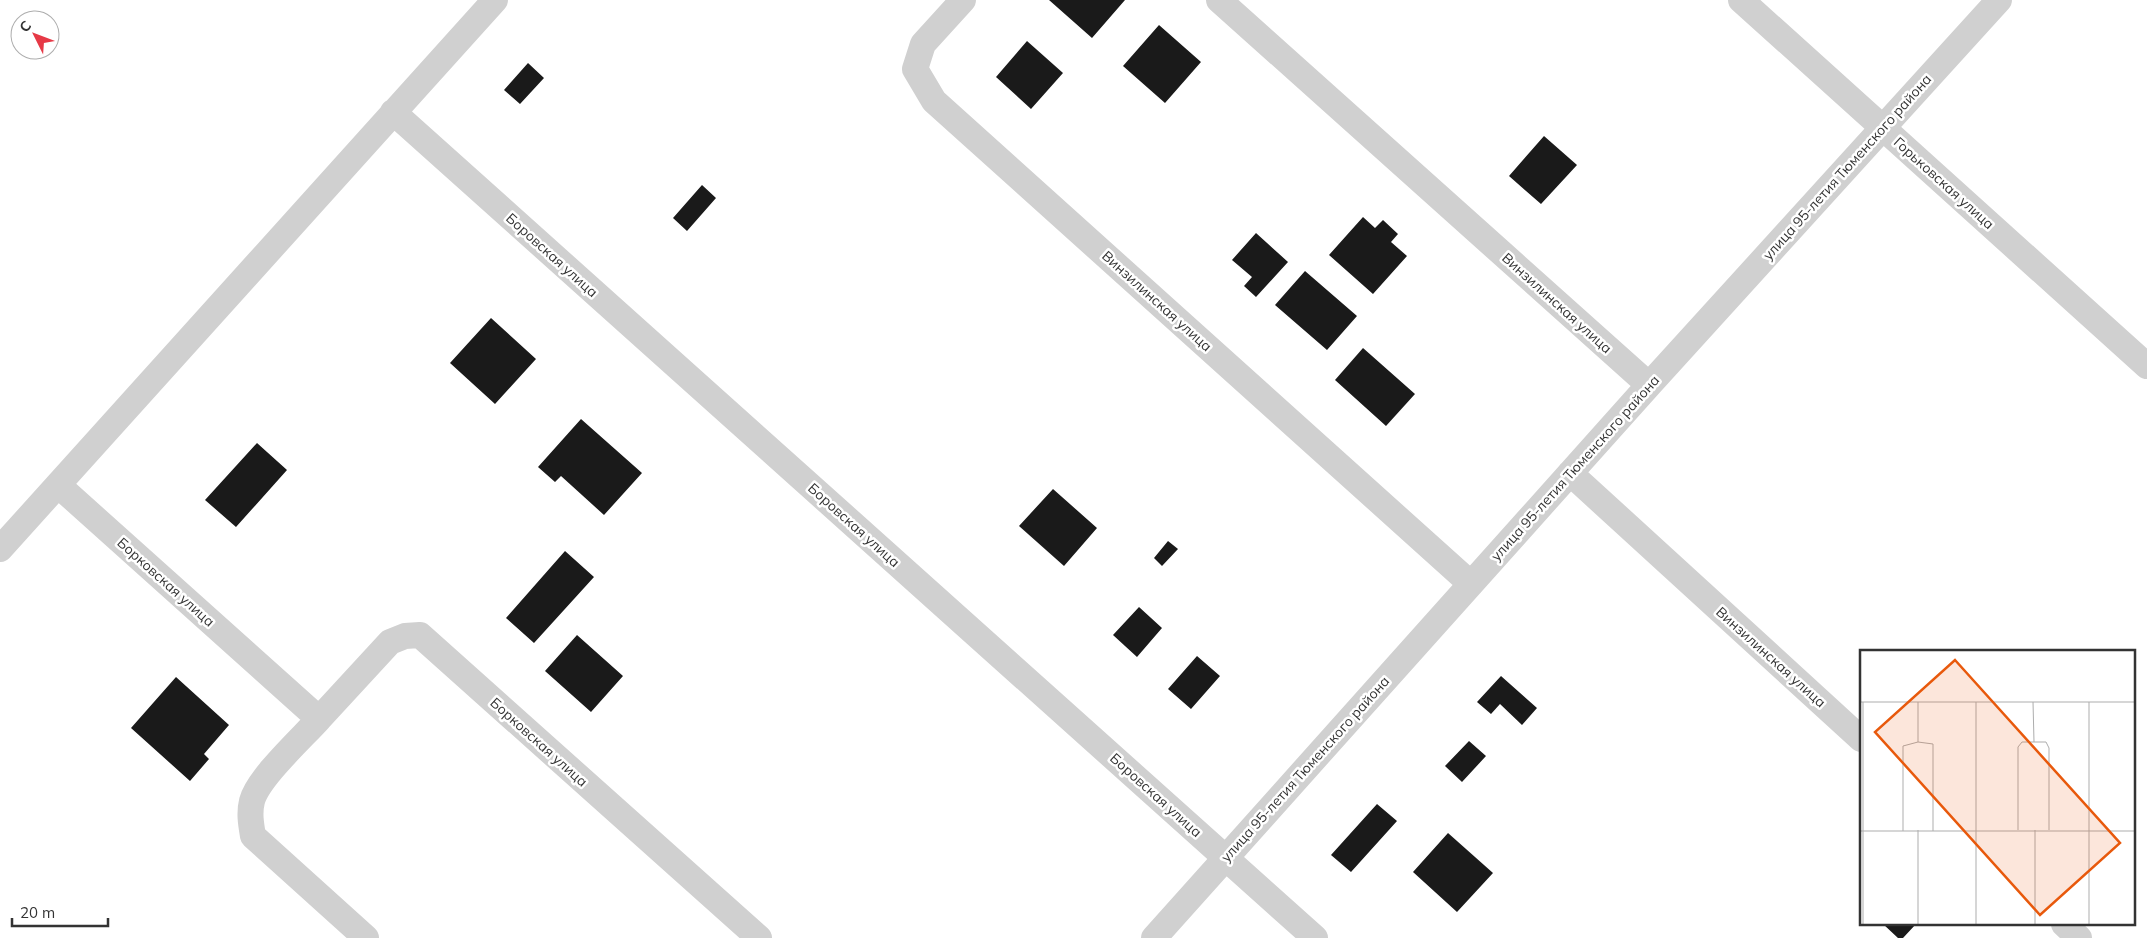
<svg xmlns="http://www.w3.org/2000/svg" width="2147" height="938" font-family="Mulish,sans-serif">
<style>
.building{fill:#1a1a1a}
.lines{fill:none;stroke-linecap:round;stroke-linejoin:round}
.minor{stroke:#d0d0d0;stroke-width:26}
.labels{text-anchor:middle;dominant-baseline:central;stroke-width:5;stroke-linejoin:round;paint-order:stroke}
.street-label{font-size:14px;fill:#333;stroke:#fff}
.inset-road{fill:none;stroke:#adadad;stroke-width:1}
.view{fill:#e8590c;fill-opacity:0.15;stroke:#e8590c;stroke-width:2.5}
.inset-edge{fill:none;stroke:#333;stroke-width:2.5}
</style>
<rect width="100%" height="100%" fill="#fff"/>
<path class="building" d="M1049 0H1125L1092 38Z
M1159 25 1201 62 1165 103 1123 66Z
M1027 41 1063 73 1031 109 996 77Z
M528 63 544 78 520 104 504 90Z
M1544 136 1577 165 1541 204 1509 176Z
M702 185 716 198 687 231 673 218Z
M1363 217 1375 228 1383 220 1398 234 1391 242 1407 256 1373 294 1329 255Z
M1256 233 1288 262 1256 297 1244 286 1252 277 1232 260Z
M1305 271 1357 316 1327 350 1275 305Z
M491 318 536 359 495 404 450 363Z
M1363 348 1415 394 1386 426 1335 380Z
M581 419 642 473 604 515 561 476 555 482 538 467Z
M257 443 287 470 236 527 205 500Z
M1053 489 1097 528 1064 566 1019 526Z
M1168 541 1178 549 1162 566 1154 558Z
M565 551 594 577 534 643 506 618Z
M1139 607 1162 628 1137 657 1113 635Z
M577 635 623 676 591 712 545 671Z
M1197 656 1220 676 1191 709 1168 689Z
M1501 676 1537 708 1522 725 1500 704 1491 714 1477 702Z
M176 677 229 725 204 754 209 759 190 781 131 728Z
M1469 741 1486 756 1462 782 1445 766Z
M1377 804 1397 821 1351 872 1331 855Z
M1448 833 1493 873 1457 912 1413 872Z
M1883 924H1916L1903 938H1898Z"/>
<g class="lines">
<path class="minor" d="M963 0 923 44 915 69 934 101 1471 584
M1219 0 1649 385
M1741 0 2147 366
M393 112 1315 938
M1570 473 1861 739
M58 485 319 719 390 642 405 636 420 635 759 938
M0 549 495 0
M319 719C302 738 258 778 252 801 249 813 251 824 253 836L366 938
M2064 924 2079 938
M1154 938 1649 385 1999 0"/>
</g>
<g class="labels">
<g class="street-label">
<text transform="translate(1847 167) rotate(-48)">улица 95-летия Тюменского района</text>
<text transform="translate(1944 183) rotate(42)">Горьковская улица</text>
<text transform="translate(552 255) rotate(42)">Боровская улица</text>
<text transform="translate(1157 301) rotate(42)">Винзилинская улица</text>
<text transform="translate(1557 303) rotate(42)">Винзилинская улица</text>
<text transform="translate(1575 468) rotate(-48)">улица 95-летия Тюменского района</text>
<text transform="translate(854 525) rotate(42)">Боровская улица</text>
<text transform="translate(166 582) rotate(42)">Борковская улица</text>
<text transform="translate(1771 657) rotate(42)">Винзилинская улица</text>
<text transform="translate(539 742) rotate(42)">Борковская улица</text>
<text transform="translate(1305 769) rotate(-48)">улица 95-летия Тюменского района</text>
<text transform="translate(1156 795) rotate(42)">Боровская улица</text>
</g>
</g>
<g transform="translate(1860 650)">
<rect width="275" height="275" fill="#fff"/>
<path class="inset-road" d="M0 52H275M3 52V275M58 52V92L73 94V181M116 52V275M173 52 174 92H186L189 98V180M229 52V275M58 180V275M158 180V97L162 92H174M0 181H275M43 181V96L58 92M175 275V180"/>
<path class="view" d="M95 10 260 193 180 265 15 82Z"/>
<rect width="275" height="275" class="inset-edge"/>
</g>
<g transform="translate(35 35) rotate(312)"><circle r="24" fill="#ffffff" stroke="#adadad"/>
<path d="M0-4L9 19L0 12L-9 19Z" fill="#e63946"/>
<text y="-8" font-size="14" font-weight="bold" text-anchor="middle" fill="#333333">С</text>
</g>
<path d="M12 918v8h96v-8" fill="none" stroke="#333333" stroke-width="2.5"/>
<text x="20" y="918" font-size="15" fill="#333333" stroke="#ffffff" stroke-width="4" paint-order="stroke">20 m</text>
</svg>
